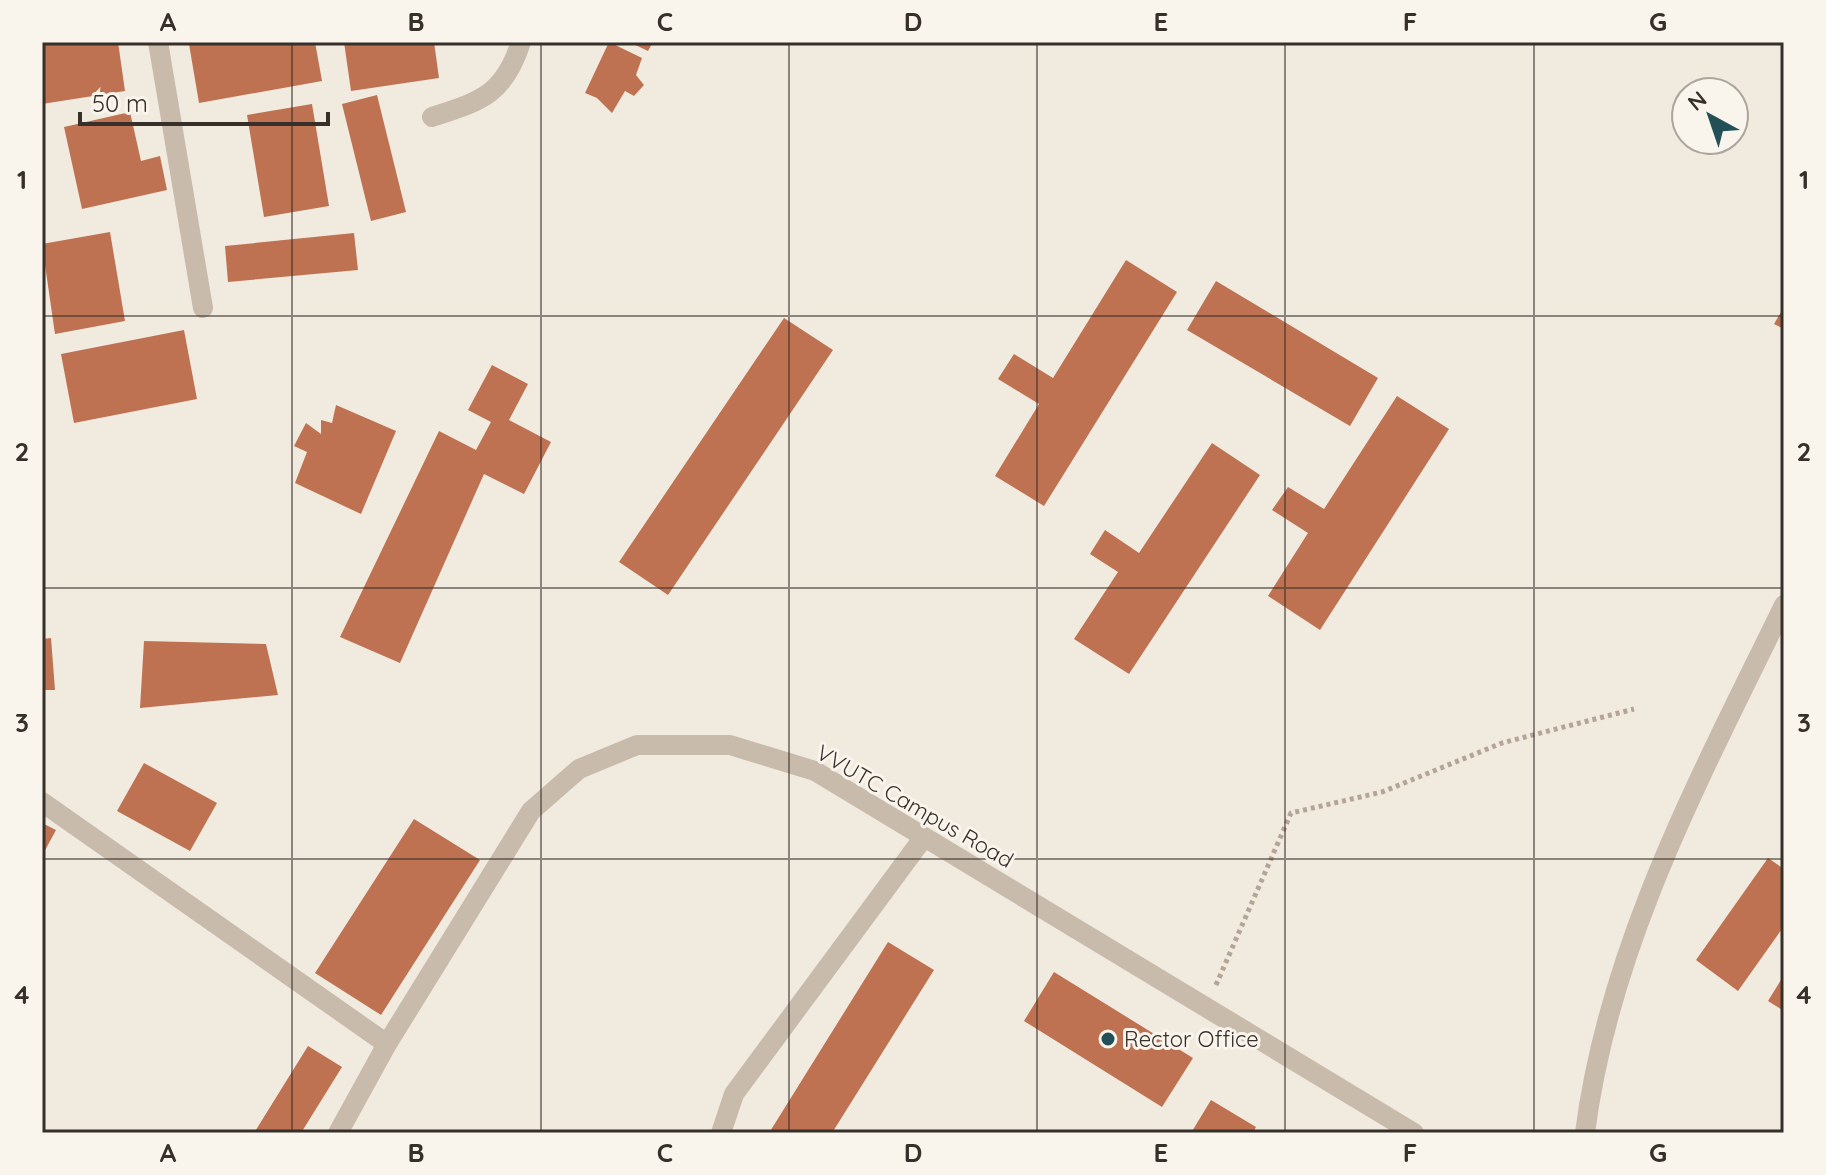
<svg xmlns="http://www.w3.org/2000/svg" width="1826" height="1175" font-family="Quicksand,sans-serif">
<style>
.building{fill:#be7251}
.lines{fill:none;stroke-linecap:round;stroke-linejoin:round}
.path{stroke:#b5a596;stroke-width:5;stroke-dasharray:4 4;stroke-linecap:butt}
.minor{stroke:#c9bbac;stroke-width:20}
.grid{fill:none;stroke:#372f2a;stroke-width:2;stroke-opacity:0.55}
.poi-dot{fill:#225056;stroke:#f9f4ec;stroke-width:3}
.labels{text-anchor:middle;dominant-baseline:central;stroke-width:6;stroke-linejoin:round;paint-order:stroke}
.street-label{font-size:22px;fill:#372f2a;stroke:#f9f4ec}
.poi-label{font-size:22px;fill:#372f2a;stroke:#f9f4ec;text-anchor:start}
.neatline{fill:none;stroke:#372f2a;stroke-width:3}
.grid-label{font-size:26px;text-anchor:middle;font-weight:bold;fill:#372f2a}
</style>
<rect width="100%" height="100%" fill="#f1eadf"/>
<path class="building" d="M42 42H118L125 91 42 104Z
M199 42H315L322 81 199 103 189 44Z
M344 42H434L439 78 351 91Z
M609 42 642 58 636 75 644 85 634 96 625 91 612 113 597 98 585 93Z
M629 42H653L648 51Z
M377 95 406 212 371 221 342 104Z
M312 104 329 206 264 217 247 115Z
M130 112 141 161 160 156 167 190 82 209 64 127Z
M110 232 125 321 55 334 42 244Z
M354 233 358 270 228 282 225 246Z
M1126 260 1177 292 1044 506 995 476 1039 404 998 379 1014 354 1053 378Z
M1216 281 1378 378 1350 426 1187 330Z
M1784 307V329L1774 324Z
M784 318 833 350 668 595 619 562Z
M184 330 197 399 74 423 61 354Z
M492 365 528 384 509 420 551 442 524 494 484 474 400 663 340 637 439 431 476 450 491 422 468 410Z
M1397 396 1449 429 1320 630 1268 596 1308 533 1272 510 1288 487 1324 509Z
M336 405 396 431 361 514 295 483 307 452 294 446 306 423 321 434V420L332 423Z
M1212 443 1260 475 1129 674 1074 639 1118 572 1090 554 1105 530 1139 553Z
M51 638 55 690H42V639Z
M144 641 266 644 278 695 140 708Z
M144 763 217 803 190 851 117 811Z
M414 819 480 860 381 1015 315 973Z
M42 823 56 830 42 856Z
M1768 858 1784 869V926L1738 991 1696 960Z
M888 942 934 970 832 1133H769Z
M1054 972 1193 1058 1162 1107 1024 1021Z
M1784 975V1011L1768 1001Z
M308 1046 342 1067 301 1133H254Z
M1211 1100 1256 1127 1253 1133H1191Z"/>
<g class="lines">
<path class="path" d="M1216 985 1291 813 1382 792 1502 743 1634 709"/>
<path class="minor" d="M158 42 203 308
M432 117C481 101 504 95 521 42
M42 802 387 1044
M338 1133 387 1044 531 811 579 769 637 745H730L815 771 1414 1133
M721 1133 734 1094 924 837
M1585 1133C1609 944 1702 774 1784 605"/>
</g>
<path class="grid" d="M292 42V1133M541 42V1133M789 42V1133M1037 42V1133M1285 42V1133M1534 42V1133M42 316H1784M42 588H1784M42 859H1784"/>
<circle class="poi-dot" cx="1108" cy="1039" r="8"/>
<g class="labels">
<g class="street-label">
<text transform="translate(915 806) rotate(30)">VVUTC Campus Road</text>
</g>
<g class="poi-label">
<text x="1124" y="1039">Rector Office</text>
</g>
</g>
<rect width="1826" height="1175" fill="none" stroke="#f9f4ec" stroke-width="88"/>
<g transform="translate(1710 116) rotate(320)"><circle r="38" fill="#f9f4ec" stroke="#aba59e" stroke-width="2"/>
<path d="M0-6L14 30L0 20L-14 30Z" fill="#225056"/>
<text y="-12" font-size="22" font-weight="bold" text-anchor="middle" fill="#372f2a">N</text>
</g>
<path d="M80 112v12h248v-12" fill="none" stroke="#372f2a" stroke-width="4"/>
<text x="92" y="112" font-size="24" fill="#372f2a" stroke="#f9f4ec" stroke-width="6" paint-order="stroke">50 m</text>
<rect x="44" y="44" width="1738" height="1087" class="neatline"/>
<g class="grid-label">
<text x="168" y="31">A</text>
<text x="416" y="31">B</text>
<text x="665" y="31">C</text>
<text x="913" y="31">D</text>
<text x="1161" y="31">E</text>
<text x="1410" y="31">F</text>
<text x="1658" y="31">G</text>
<text x="22" y="189">1</text>
<text x="1804" y="189">1</text>
<text x="22" y="461">2</text>
<text x="1804" y="461">2</text>
<text x="22" y="732">3</text>
<text x="1804" y="732">3</text>
<text x="22" y="1004">4</text>
<text x="1804" y="1004">4</text>
<text x="168" y="1162">A</text>
<text x="416" y="1162">B</text>
<text x="665" y="1162">C</text>
<text x="913" y="1162">D</text>
<text x="1161" y="1162">E</text>
<text x="1410" y="1162">F</text>
<text x="1658" y="1162">G</text>
</g>
</svg>
